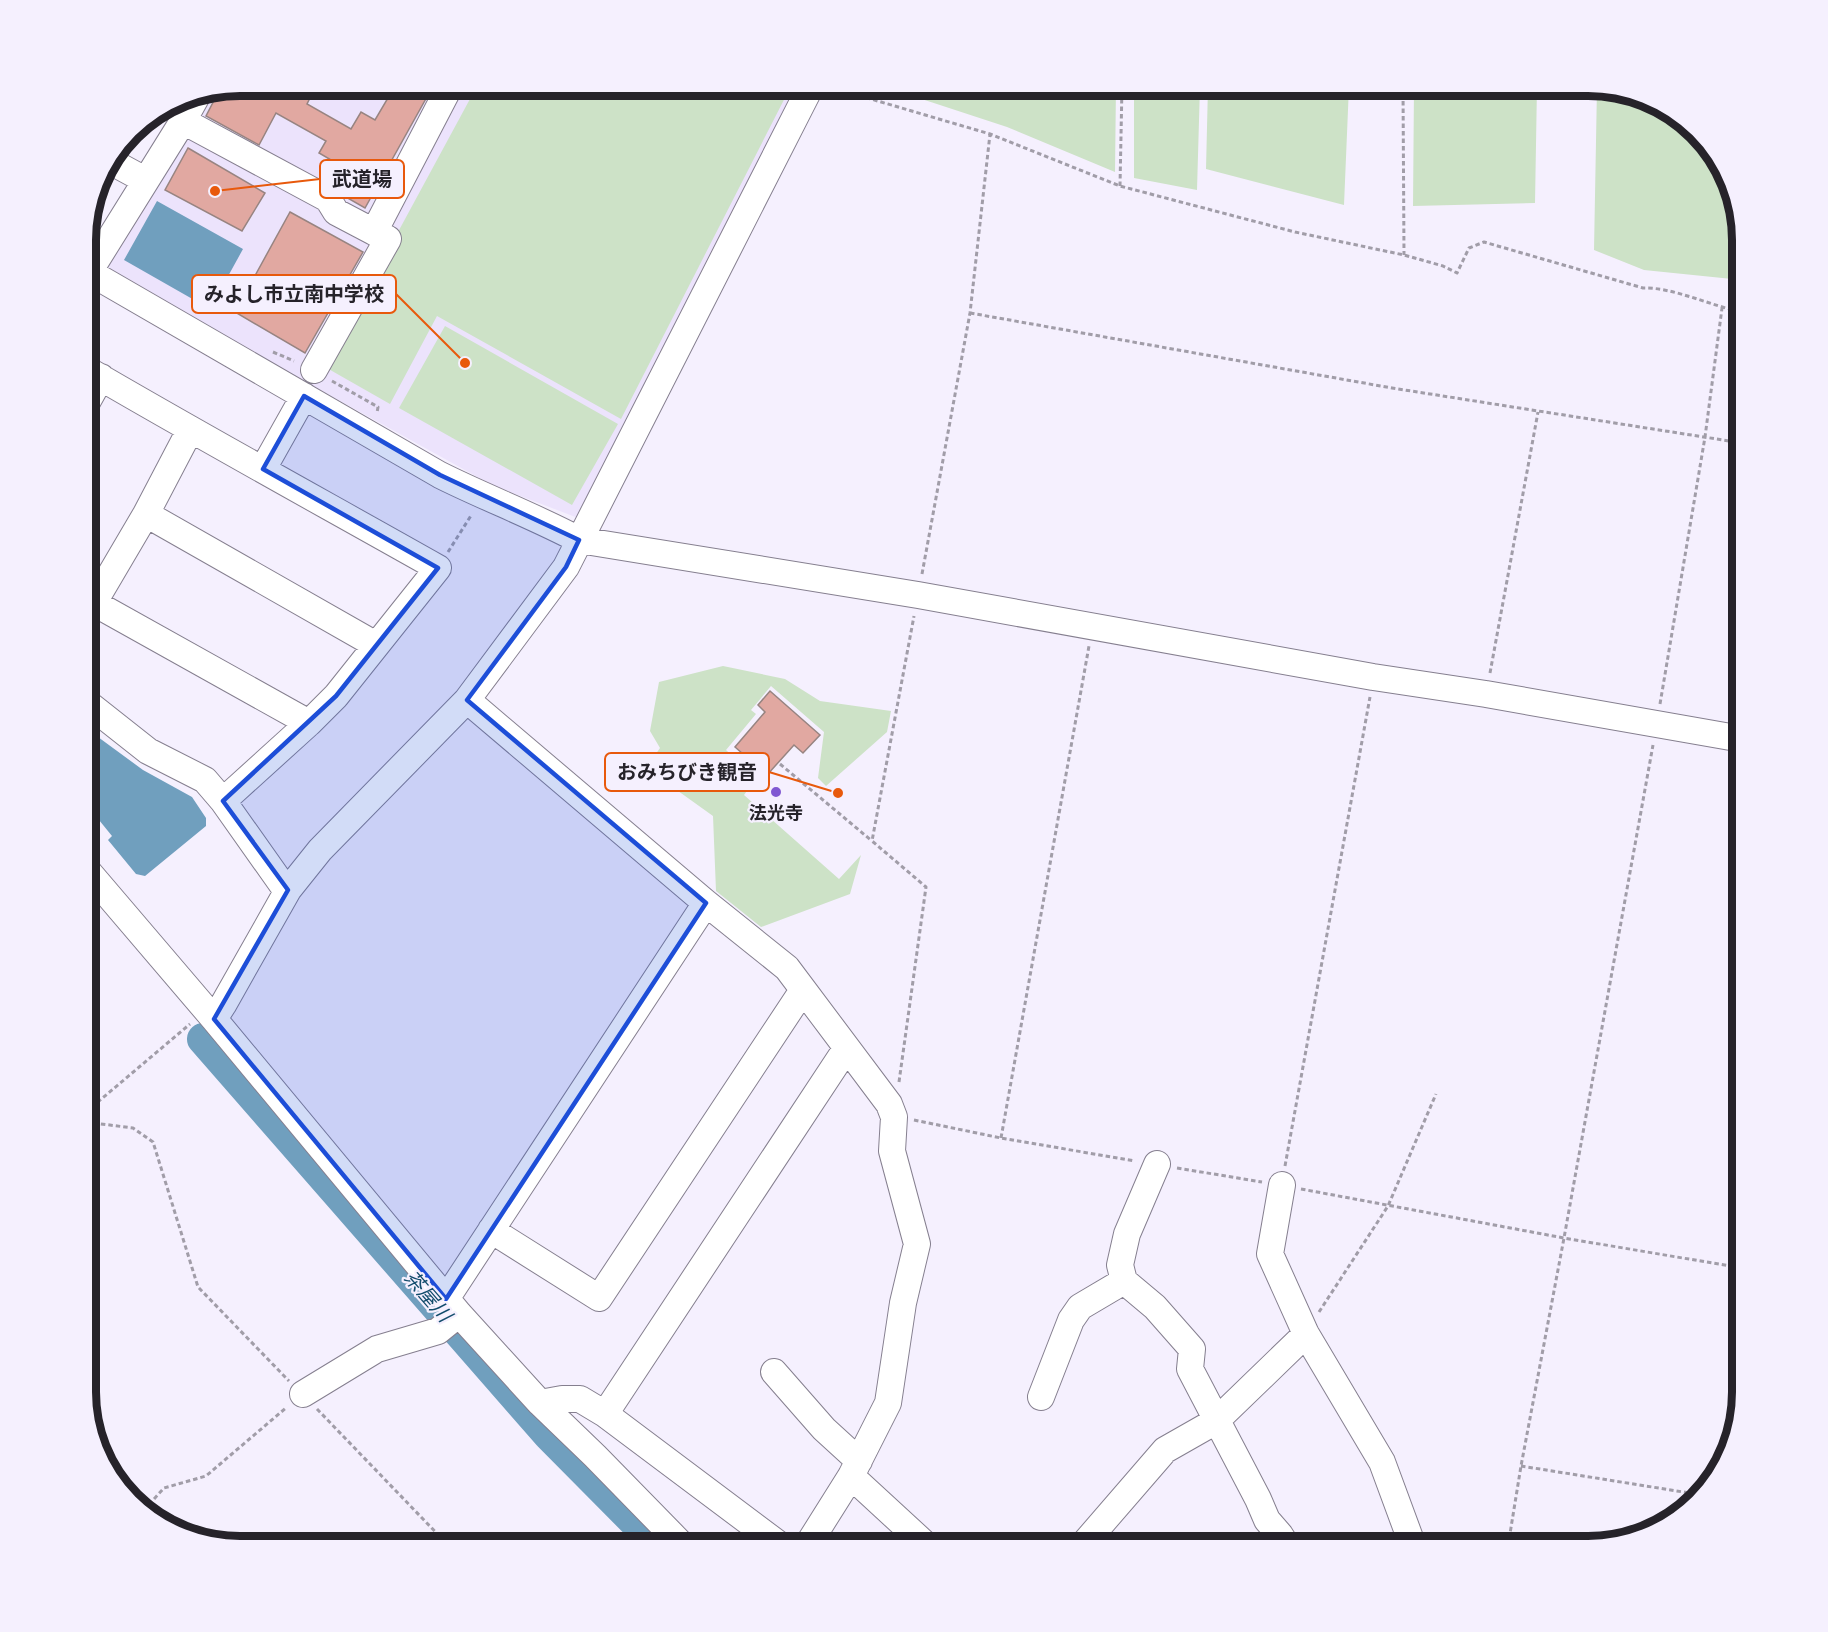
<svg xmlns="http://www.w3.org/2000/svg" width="1828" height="1632" font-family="'Space Grotesk','Noto Sans JP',sans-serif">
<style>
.built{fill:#ece3fc}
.green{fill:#cde2c7}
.water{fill:#709fbe}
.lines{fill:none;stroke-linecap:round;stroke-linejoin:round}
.river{stroke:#709fbe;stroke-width:32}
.building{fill:#e1a8a1;stroke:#978481;stroke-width:1.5}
.minor-casing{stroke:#857f8f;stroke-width:28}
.path{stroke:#a19da8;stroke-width:3;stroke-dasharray:4.5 3;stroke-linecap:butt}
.minor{stroke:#fff;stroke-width:26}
.marked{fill:#1d4ed8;fill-opacity:0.2;stroke:#1d4ed8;stroke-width:4.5;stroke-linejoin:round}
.poi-dot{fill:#8058d2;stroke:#f5f0fe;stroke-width:2}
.labels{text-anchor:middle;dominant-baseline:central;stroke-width:4.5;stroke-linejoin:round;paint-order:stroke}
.poi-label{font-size:18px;font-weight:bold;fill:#26232a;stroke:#f5f0fe}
.water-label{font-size:20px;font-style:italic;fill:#124c6c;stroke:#f5f0fe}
.rim{fill:none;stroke:#26232a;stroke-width:8}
.leader{fill:none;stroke:#e8590c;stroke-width:2}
.callout-dot{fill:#e8590c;stroke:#f5f0fe;stroke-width:2}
.callout{fill:#f5f0fe;stroke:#e8590c;stroke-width:2}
.callout-label{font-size:20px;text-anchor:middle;font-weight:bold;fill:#26232a}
</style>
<rect width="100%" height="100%" fill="#f5f0fe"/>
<path class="built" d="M240 86H797L578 518 492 485 109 273 107 266 207 92Z"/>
<path class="green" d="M477 86H791L621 419 437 316 390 404 325 367Z
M882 86H1116L1115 172 1007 127Z
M1134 86H1200L1197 190 1134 178Z
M1208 86H1349L1344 205 1206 169Z
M1414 86H1537L1535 203 1413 206Z
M1597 87 1647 97 1697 131 1731 181 1742 240V280L1644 270 1594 250Z
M445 326 618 424 572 505 399 408Z
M723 666 785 679 820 701 891 711 887 732 826 786 818 778 824 732 771 686 751 710 756 714 726 750 756 778 744 795 839 879 861 855 850 894 761 927 716 891 713 816 646 768 660 748 650 731 659 682Z"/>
<path class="water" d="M157 201 243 249 210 309 124 260Z
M98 737 143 770 192 797 206 818V826L145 876 136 874 108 840 112 836 86 804V741L89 739Z"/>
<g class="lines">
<path class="river" d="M203 1039 549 1435 659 1546"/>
</g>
<path class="building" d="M240 86H316L307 104 351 129 361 112 375 120 395 86H433L365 208 344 196 340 190 350 171 319 153 326 141 276 113 259 145 206 116 220 89Z
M188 148 265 193 242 231 165 190Z
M290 212 363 252 305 353 235 312Z
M770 691 820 735 803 753 794 745 767 775 735 747 765 712 758 705Z"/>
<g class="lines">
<g class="minor-casing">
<path id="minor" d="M198 94 183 121 89 272 440 475C486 498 534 516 579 540L918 595 1373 677 1486 694 1742 739
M183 121 328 199 336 212 374 232
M110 161 145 180
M314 370 388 239 374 232 450 86
M86 404 101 377
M263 469 304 396
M146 514 376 645
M94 603 309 723
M86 616 146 514 190 430
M467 700 706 903 787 968 889 1104 894 1117 892 1151 917 1244 903 1303 888 1403 851 1476 807 1546
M86 702 148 751 205 780 223 801 309 723 336 696 438 568C321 502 202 437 86 369
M223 801 281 883 288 890
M86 869 214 1019 459 1314 540 1403 595 1456 683 1546
M214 1019 223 1005 288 890 320 850 467 700 566 567 811 86
M1282 1185 1270 1254 1306 1334 1382 1462 1413 1546
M491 1230 599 1298 803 990
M1124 1281 1155 1307 1192 1349 1190 1369 1258 1499 1267 1520 1280 1535 1287 1546
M446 1299 706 903
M774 1372 824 1429 859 1461
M303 1394 377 1349 438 1331 459 1314
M1041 1397 1071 1320 1080 1307 1124 1281 1120 1265 1127 1234 1157 1164
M540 1403 562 1399H580L605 1414 781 1546
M605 1414 846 1049
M851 1476 927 1546
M1082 1546 1165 1450 1216 1421 1306 1334"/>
</g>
<path class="path" d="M1403 86 1404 255
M830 87 990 134 1120 186 1295 232 1404 255 1443 266 1457 273 1469 248 1484 242 1643 288C1673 287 1711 306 1742 312
M1120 186 1122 86
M970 313 1392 388 1742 443
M273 352 294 361
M332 381 378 407 377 413
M448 552 472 514
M922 574 970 313 990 134
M1490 673 1538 412
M1660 704 1705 437 1722 308
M780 764 872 841
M899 1082 926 887 872 841 914 616
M86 1112 190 1024
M914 1120 1001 1138 1135 1161
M86 1122 133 1128 153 1142 198 1287 289 1381
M1001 1138 1089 646
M1285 1166 1370 697
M1177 1168 1262 1182
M1301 1189 1564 1238 1742 1268
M1319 1312 1388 1206 1436 1094
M317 1409 449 1546
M1521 1466 1702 1495
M144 1510 164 1488 206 1476 287 1407
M1508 1546 1521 1466 1564 1238 1653 745"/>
<use href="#minor" class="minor"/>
</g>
<path class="marked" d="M304 396 440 475 579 540 566 567 467 700 706 903 446 1299 214 1019 288 890 223 801 336 696 438 568 263 469Z"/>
<circle class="poi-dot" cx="776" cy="792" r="6"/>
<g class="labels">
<g class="poi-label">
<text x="776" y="812">法光寺</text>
</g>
<g class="water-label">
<text transform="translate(428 1296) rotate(49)">茶屋川</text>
</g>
</g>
<path d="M0 0H1828V1632H0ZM240 96H1588A144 144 0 0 1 1732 240V1392A144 144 0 0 1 1588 1536H240A144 144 0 0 1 96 1392V240A144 144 0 0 1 240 96Z" fill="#f5f0fe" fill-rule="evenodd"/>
<path class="rim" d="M240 96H1588A144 144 0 0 1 1732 240V1392A144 144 0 0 1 1588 1536H240A144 144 0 0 1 96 1392V240A144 144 0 0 1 240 96Z"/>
<path class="leader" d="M215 191L320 179M465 363L396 294M838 793L769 772"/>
<g class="callout-dot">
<circle cx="215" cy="191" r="6"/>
<circle cx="465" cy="363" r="6"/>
<circle cx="838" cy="793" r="6"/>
</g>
<g class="callout">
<rect x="320" y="160" width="84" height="38" rx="6"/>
<rect x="192" y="275" width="204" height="38" rx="6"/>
<rect x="605" y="753" width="164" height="38" rx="6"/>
</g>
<g class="callout-label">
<text x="362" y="186">武道場</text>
<text x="294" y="301">みよし市立南中学校</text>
<text x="687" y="779">おみちびき観音</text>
</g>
</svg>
